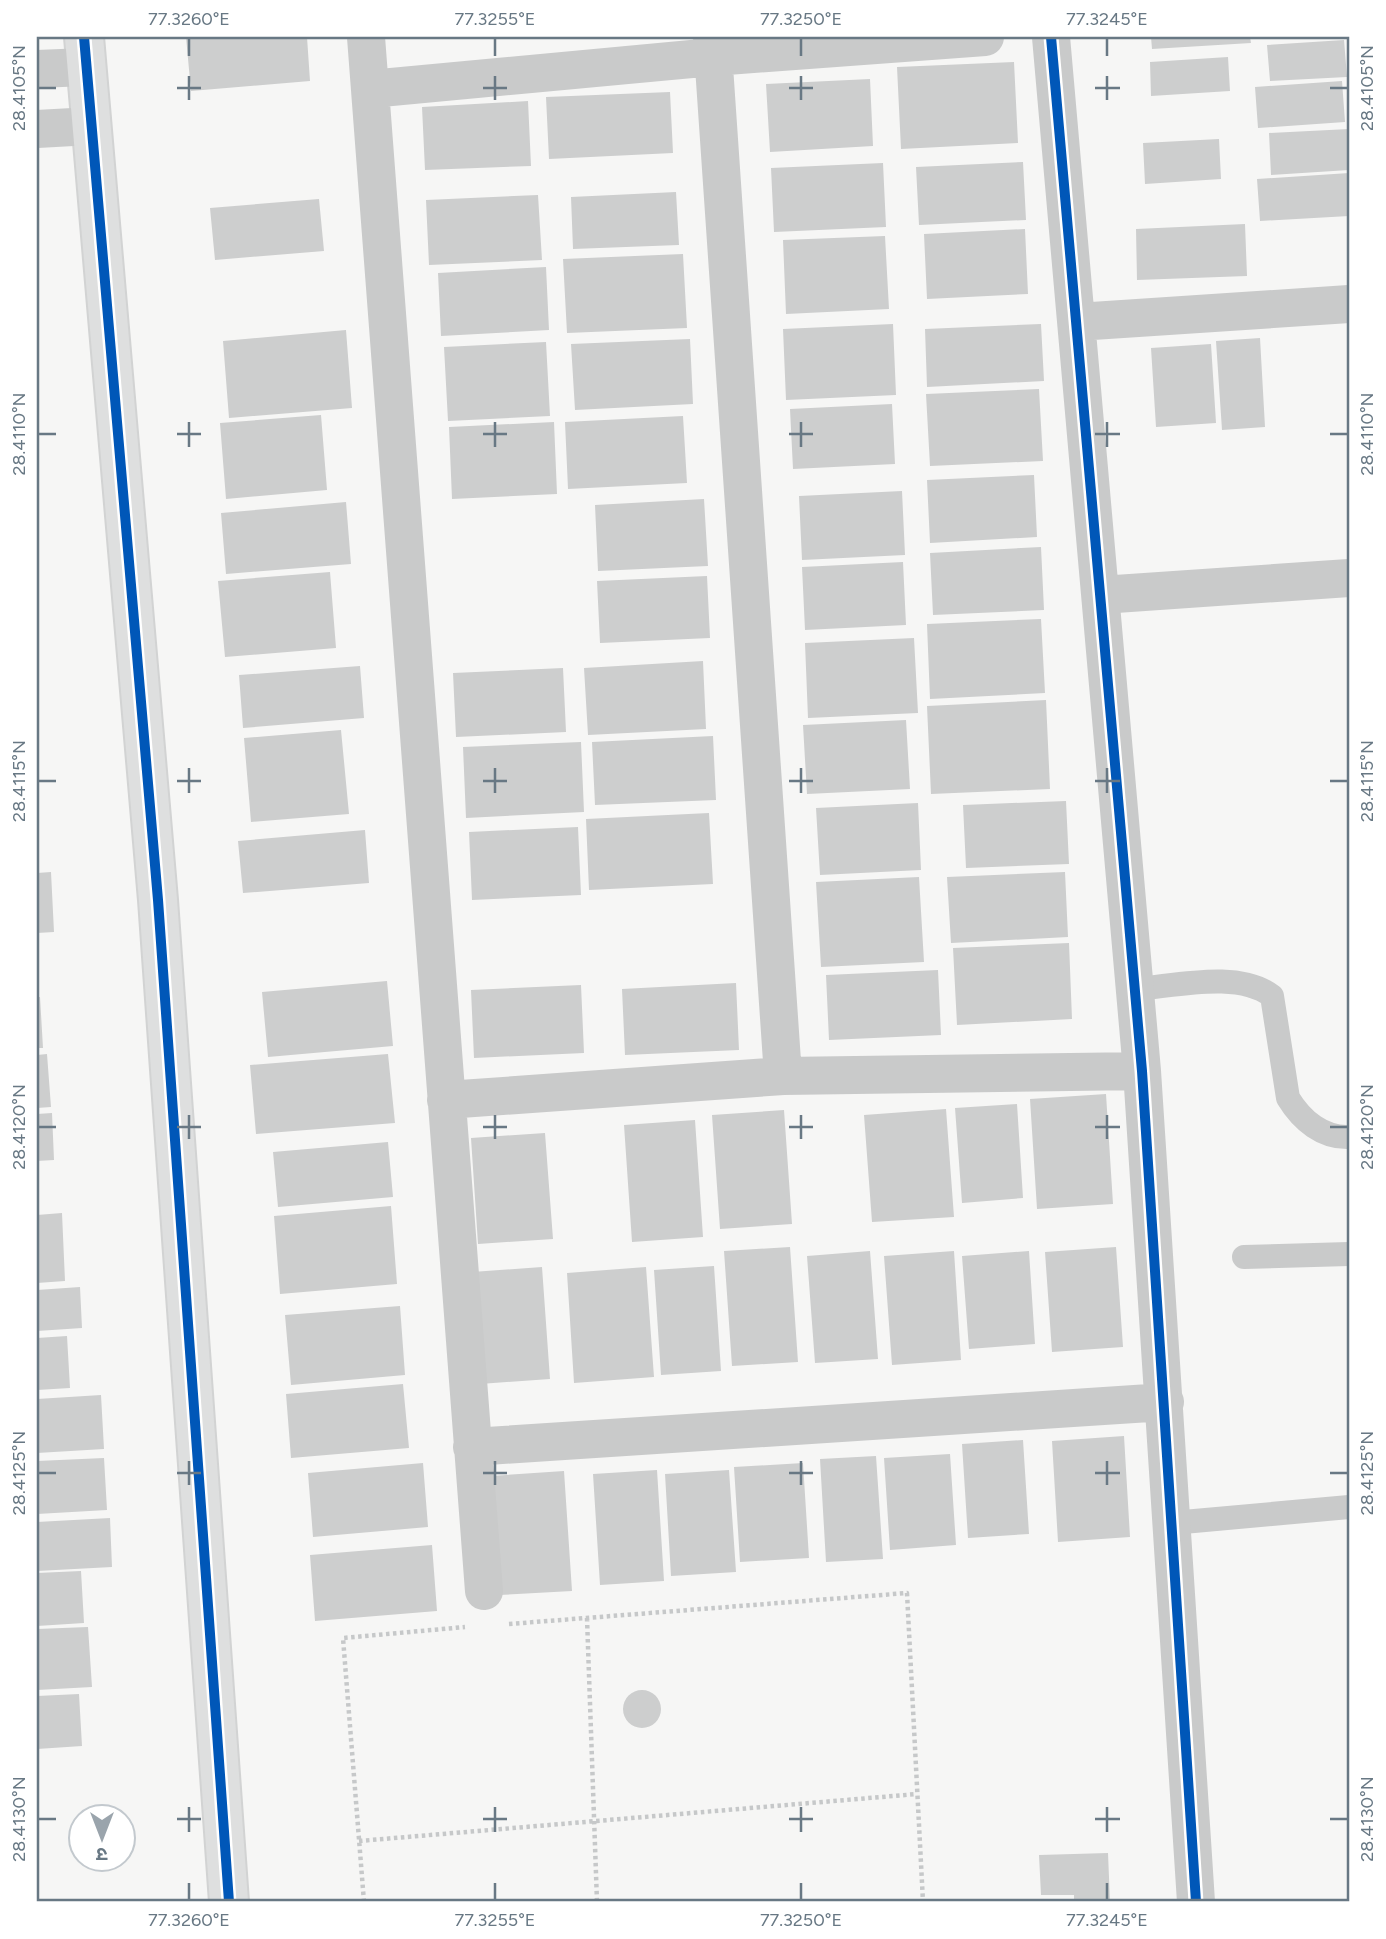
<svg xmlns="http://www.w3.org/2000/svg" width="1386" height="1939" font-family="Figtree,'Noto Sans Devanagari',sans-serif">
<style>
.building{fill:#cdcece}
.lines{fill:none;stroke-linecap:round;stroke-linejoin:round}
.secondary-casing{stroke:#d2d3d3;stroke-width:42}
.path{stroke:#c6c8c9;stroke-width:4.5;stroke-dasharray:3.5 3.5;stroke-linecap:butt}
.lane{stroke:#c9caca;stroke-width:24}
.street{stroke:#c9caca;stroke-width:38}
.secondary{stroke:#dedfdf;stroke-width:38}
.cycleway-casing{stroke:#fff;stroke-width:15}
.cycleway{stroke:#0057b8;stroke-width:10}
.ticks{fill:none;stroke:#687884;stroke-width:2.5}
.neatline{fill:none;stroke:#687884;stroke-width:2.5}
.ticks-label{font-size:18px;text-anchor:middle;fill:#687884}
</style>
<rect width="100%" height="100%" fill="#f6f6f5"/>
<path class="building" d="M186 37H307L310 81 191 91Z
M1151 37H1250L1251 43 1152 49Z
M1344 40 1347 77 1270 81 1267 45Z
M1228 57 1230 91 1151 96 1150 62Z
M1014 62 1018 143 901 149 897 67Z
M870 79 873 146 770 152 766 84Z
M1342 81 1345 122 1258 128 1255 87Z
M670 92 673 153 549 159 546 97Z
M528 101 531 166 425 170 422 107Z
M1349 129V170L1271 175 1269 133Z
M1219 139 1221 179 1145 184 1143 143Z
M1023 162 1026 220 919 225 916 167Z
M883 163 886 227 774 232 771 168Z
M1349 173V216L1260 221 1257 179Z
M676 192 679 245 573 249 571 197Z
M538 195 542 260 429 265 426 200Z
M319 199 324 251 215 260 210 208Z
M1245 224 1247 276 1137 280 1136 229Z
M1025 229 1028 294 927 299 924 234Z
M885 236 889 309 786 314 783 240Z
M683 254 687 328 567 333 563 259Z
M546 267 549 330 441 336 438 273Z
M893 324 896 395 786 400 783 329Z
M1041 324 1044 381 927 387 925 329Z
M346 330 352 408 229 418 223 341Z
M1260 338 1265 427 1222 430 1216 341Z
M690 339 693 404 575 410 571 344Z
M546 342 550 416 448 421 444 347Z
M1211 344 1216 423 1156 427 1151 348Z
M1039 389 1043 461 930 466 926 394Z
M892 404 895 464 793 469 790 409Z
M321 415 327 490 226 499 220 423Z
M683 416 687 483 568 489 565 422Z
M554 422 557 494 452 499 449 427Z
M1034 475 1037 537 930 543 927 480Z
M902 491 905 555 802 560 799 496Z
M704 499 708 566 598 571 595 505Z
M346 502 351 564 226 574 221 513Z
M1041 547 1044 610 933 615 930 553Z
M903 562 906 625 805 630 802 567Z
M330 572 336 648 225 657 218 581Z
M707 576 710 638 600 643 597 581Z
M1041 619 1045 693 930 699 927 624Z
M914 638 918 713 808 718 805 643Z
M703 661 706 729 588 735 584 668Z
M360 666 364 718 243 728 239 675Z
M563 668 566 732 456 737 453 673Z
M1046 700 1050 789 931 794 927 706Z
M906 720 910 789 807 794 803 725Z
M341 730 349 814 251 822 244 738Z
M713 736 716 800 595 805 592 742Z
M581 742 584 812 466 818 463 747Z
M1066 801 1069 864 966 868 963 805Z
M918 803 921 870 820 875 816 808Z
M709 813 713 884 589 890 586 819Z
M578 827 581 895 472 900 469 832Z
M365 830 369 883 243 893 238 841Z
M51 872 54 932 37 933V873Z
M1065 872 1068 937 951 943 947 877Z
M919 877 924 962 821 967 816 882Z
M1069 943 1072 1019 957 1025 953 948Z
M938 970 941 1035 829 1040 826 975Z
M387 981 393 1046 268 1057 262 992Z
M736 983 739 1050 625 1055 622 989Z
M581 985 584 1053 474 1058 471 990Z
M37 997H40L43 1048H37Z
M47 1054 51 1107 37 1108V1055Z
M388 1054 395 1123 256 1134 250 1065Z
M1106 1094 1113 1204 1037 1209 1030 1099Z
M1017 1104 1023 1198 962 1203 955 1108Z
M946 1109 954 1217 872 1222 864 1115Z
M784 1110 792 1224 720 1229 712 1115Z
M52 1113 54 1160 37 1161V1114Z
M695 1120 703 1237 632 1242 624 1125Z
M545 1133 553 1239 478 1244 471 1138Z
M388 1142 393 1197 278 1207 273 1152Z
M391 1206 397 1284 280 1294 274 1216Z
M62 1213 65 1281 37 1283V1215Z
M790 1247 798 1362 732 1366 724 1251Z
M1116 1247 1123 1347 1052 1352 1045 1252Z
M870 1251 878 1359 815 1363 807 1256Z
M954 1251 961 1360 892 1365 884 1256Z
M1029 1251 1035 1344 969 1349 962 1256Z
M714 1266 721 1371 661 1375 654 1270Z
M542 1267 550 1379 480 1384 472 1272Z
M646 1267 654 1377 574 1383 567 1273Z
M80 1287 82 1328 37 1331V1290Z
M400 1306 405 1375 291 1385 285 1315Z
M67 1336 70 1388 37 1390V1338Z
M403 1384 409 1448 291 1458 286 1394Z
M101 1395 104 1449 37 1453V1399Z
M1124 1436 1130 1537 1058 1542 1052 1441Z
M1023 1440 1029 1534 968 1538 962 1444Z
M950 1454 956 1545 890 1550 884 1458Z
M876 1456 883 1559 826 1562 820 1459Z
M104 1458 107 1510 37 1514V1461Z
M423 1463 428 1527 313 1537 308 1473Z
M803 1463 809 1558 740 1562 734 1467Z
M657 1470 664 1581 600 1585 593 1474Z
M729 1470 736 1572 671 1576 665 1474Z
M564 1471 572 1591 499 1595 491 1476Z
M110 1518 112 1567 37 1571V1522Z
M432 1545 437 1611 315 1621 310 1555Z
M81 1571 84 1623 37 1626V1573Z
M88 1627 92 1687 37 1690V1629Z
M623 1709a19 19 0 1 1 38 0a19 19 0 1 1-38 0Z
M79 1694 82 1746 37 1749V1696Z
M1108 1853 1110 1902H1074V1895H1041L1039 1855Z"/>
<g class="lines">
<g class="secondary-casing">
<path id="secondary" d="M84 37 158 900 229 1902"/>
</g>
<path class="path" d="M587 1618 597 1902
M509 1624 907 1593 923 1902
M359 1841 917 1794
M364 1902 343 1638 465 1627"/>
<path class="lane" d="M1134 989C1176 986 1238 970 1272 996L1288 1098C1302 1121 1323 1138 1349 1137
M1244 1257 1349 1254
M1172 1523 1349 1507"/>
<path class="street" d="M366 37 484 1591
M712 37 783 1076
M1051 37 1142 1071 1196 1902
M37 69 86 67
M370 89 713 57 985 37
M37 129 91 126
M1077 322 1349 304
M1101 595 1349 578
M446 1100 783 1076 1142 1071
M472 1447 1165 1402"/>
<use href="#secondary" class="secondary"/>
<g class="cycleway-casing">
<path id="cycleway" d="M84 37 158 900 229 1902
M1051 37 1142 1071 1196 1902"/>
</g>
<use href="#cycleway" class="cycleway"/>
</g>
<path class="ticks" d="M189 38V56M495 38V56M801 38V56M1107 38V56M189 76V100M495 76V100M801 76V100M1107 76V100M38 88H56M177 88H201M483 88H507M789 88H813M1095 88H1120M1330 88H1348M189 422V447M495 422V447M801 422V447M1107 422V447M38 434H56M177 434H201M483 434H507M789 434H813M1095 434H1120M1330 434H1348M189 768V793M495 768V793M801 768V793M1107 768V793M38 781H56M177 781H201M483 781H507M789 781H813M1095 781H1120M1330 781H1348M189 1115V1139M495 1115V1139M801 1115V1139M1107 1115V1139M38 1127H56M177 1127H201M483 1127H507M789 1127H813M1095 1127H1120M1330 1127H1348M189 1461V1485M495 1461V1485M801 1461V1485M1107 1461V1485M38 1473H56M177 1473H201M483 1473H507M789 1473H813M1095 1473H1120M1330 1473H1348M189 1807V1832M495 1807V1832M801 1807V1832M1107 1807V1832M38 1819H56M177 1819H201M483 1819H507M789 1819H813M1095 1819H1120M1330 1819H1348M189 1883V1900M495 1883V1900M801 1883V1900M1107 1883V1900"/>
<rect width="1386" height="1939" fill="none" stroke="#ffffff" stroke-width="77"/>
<g transform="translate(102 1838) rotate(180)"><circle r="33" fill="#ffffff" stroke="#c3c9ce" stroke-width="2"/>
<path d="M0-5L12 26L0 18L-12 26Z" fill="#9aa4ac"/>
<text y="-10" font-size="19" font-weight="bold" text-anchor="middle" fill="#687884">उ</text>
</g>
<rect x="38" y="38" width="1310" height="1862" class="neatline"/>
<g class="ticks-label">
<text x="189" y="25">77.3260°E</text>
<text x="495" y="25">77.3255°E</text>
<text x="801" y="25">77.3250°E</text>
<text x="1107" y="25">77.3245°E</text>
<text transform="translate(1367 88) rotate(-90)" y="6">28.4105°N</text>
<text transform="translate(19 88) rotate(-90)" y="6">28.4105°N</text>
<text transform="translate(1367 434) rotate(-90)" y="6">28.4110°N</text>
<text transform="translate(19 434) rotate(-90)" y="6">28.4110°N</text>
<text transform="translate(1367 781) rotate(-90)" y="6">28.4115°N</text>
<text transform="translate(19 781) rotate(-90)" y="6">28.4115°N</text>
<text transform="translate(19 1127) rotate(-90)" y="6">28.4120°N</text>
<text transform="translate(1367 1127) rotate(-90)" y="6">28.4120°N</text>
<text transform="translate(19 1473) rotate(-90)" y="6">28.4125°N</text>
<text transform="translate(1367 1473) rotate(-90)" y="6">28.4125°N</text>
<text transform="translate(1367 1819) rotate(-90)" y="6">28.4130°N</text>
<text transform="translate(19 1819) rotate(-90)" y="6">28.4130°N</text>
<text x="189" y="1926">77.3260°E</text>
<text x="495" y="1926">77.3255°E</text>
<text x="801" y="1926">77.3250°E</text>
<text x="1107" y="1926">77.3245°E</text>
</g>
</svg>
